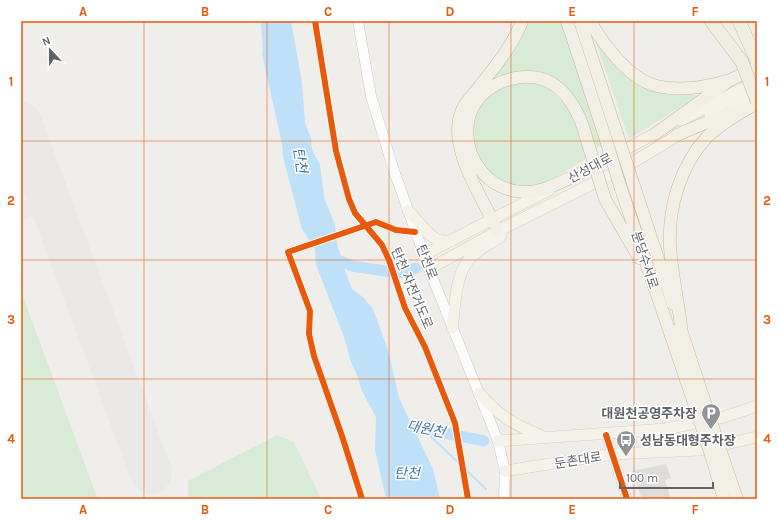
<svg xmlns="http://www.w3.org/2000/svg" width="778" height="520" font-family="Karla,'Noto Sans KR',sans-serif">
<style>
.industrial{fill:#dfddda}
.green{fill:#d8ebd6}
.water{fill:#bfe0f9}
.lines{fill:none;stroke-linecap:round;stroke-linejoin:round}
.stream{stroke:#bfe0f9;stroke-width:2}
.river{stroke:#bfe0f9;stroke-width:11}
.taxiway{stroke:#eae9e7;stroke-width:17}
.runway{stroke:#eae9e7;stroke-width:42}
.minor-casing{stroke:#cbcccc;stroke-width:8}
.tertiary-casing{stroke:#cbcccc;stroke-width:10}
.secondary-casing{stroke:#cacacb;stroke-width:11}
.primary-casing{stroke:#d7ceb8;stroke-width:12}
.trunk-casing{stroke:#c8b996;stroke-width:13}
.motorway-casing{stroke:#c8b996;stroke-width:14}
.minor{stroke:#fdfcfc;stroke-width:7}
.tertiary{stroke:#fdfcfc;stroke-width:9}
.secondary{stroke:#fdfcfc;stroke-width:10}
.primary{stroke:#f4f2e9;stroke-width:11}
.trunk{stroke:#f2f0e6;stroke-width:12}
.motorway{stroke:#f0ede3;stroke-width:13}
.trunk-bridge-casing{stroke:#c8b996;stroke-width:13;stroke-linecap:butt}
.motorway-bridge-casing{stroke:#c8b996;stroke-width:14;stroke-linecap:butt}
.trunk-bridge{stroke:#f2f0e6;stroke-width:12}
.motorway-bridge{stroke:#f0ede3;stroke-width:13}
.cycleway-casing{stroke:#fff;stroke-width:8}
.cycleway{stroke:#e8590c;stroke-width:6}
.grid{fill:none;stroke:#e8590c;stroke-width:1;stroke-opacity:0.55}
.labels{text-anchor:middle;dominant-baseline:central;stroke-width:3;stroke-linejoin:round;paint-order:stroke}
.street-label{font-size:13px;fill:#5f6368;stroke:#fff}
.poi-label{font-size:13px;font-weight:bold;fill:#5f6368;stroke:#fff;text-anchor:end}
.water-label{font-size:14px;font-style:italic;fill:#4174aa;stroke:#fff}
.neatline{fill:none;stroke:#e8590c;stroke-width:1.5}
.grid-label{font-size:13px;text-anchor:middle;font-weight:bold;fill:#e8590c}
</style>
<rect width="100%" height="100%" fill="#efeeea"/>
<path class="industrial" d="M666 464 671 478 665 480 671 499H642L632 471Z"/>
<path class="green" d="M528 21H561L602 146 596 148 571 92 551 75 530 70 495 77 509 58Z
M596 42 607 53 656 90 684 95H699L629 139Z
M518 81C567 81 576 117 587 158 574 165 554 181 540 186 533 189 520 186 513 184 508 183 503 182 498 180 468 164 464 119 488 96 497 88 507 85 518 81Z
M21 291 97 497 99 499H21Z
M277 435 294 442 321 499H188V481Z"/>
<path class="water" d="M261 21H291L302 82 305 123 311 138 312 150 320 165 324 197 335 225 337 244 346 273 352 289 364 298 373 309 388 350 399 398 433 469 440 499H386L375 450 376 417 362 391 357 375 351 362 344 337 316 265 315 249 302 229 283 157 282 144 262 54C264 42 261 33 261 21Z"/>
<g class="lines">
<path class="stream" d="M423 429 486 489"/>
<path class="river" d="M333 258 352 266 399 273 416 268
M400 424 484 441"/>
<path class="taxiway" d="M21 211 50 200"/>
<path class="runway" d="M21 123 151 473"/>
<g class="minor-casing">
<path id="minor" d="M362 499 342 436 314 356 309 334 310 311 288 252 376 222 396 230 415 232"/>
</g>
<g class="tertiary-casing">
<path id="tertiary" d="M606 435 627 499"/>
</g>
<g class="secondary-casing">
<path id="secondary" d="M358 21 371 96 393 168 429 269 498 441 505 471 504 499"/>
</g>
<g class="primary-casing">
<path id="primary" d="M710 115 757 92
M681 120 757 81
M573 177 662 130
M408 211C418 219 426 235 438 240 442 241 447 241 451 241
M423 255 549 190
M429 269 498 231 620 170 685 131
M452 328C455 308 455 279 467 262 475 250 490 244 501 236
M479 393C500 417 513 424 542 436
M498 441 666 429 724 417 757 406
M505 471 613 454 700 450 757 437"/>
</g>
<g class="trunk-casing">
<path id="trunk" d="M567 21 606 140
M580 21 617 134
M590 21C603 44 630 80 657 86 681 92 707 87 730 80
M655 134 730 80 757 68
M677 135 737 109
M581 173C564 180 543 193 524 192 488 191 463 158 468 123 472 88 515 69 545 80 567 88 581 116 586 137
M633 183 673 304
M621 189 698 415
M605 199 639 258
M498 231C483 198 443 143 464 106 468 100 474 93 479 87 496 65 512 47 522 21
M680 327 708 412
M682 334C679 306 672 274 670 247 668 208 680 166 707 137 721 123 740 113 757 103
M721 452 737 499
M711 455 724 499"/>
</g>
<g class="motorway-casing">
<path id="motorway" d="M711 21 742 62
M739 21 757 61"/>
</g>
<use href="#minor" class="minor"/>
<use href="#tertiary" class="tertiary"/>
<use href="#secondary" class="secondary"/>
<use href="#primary" class="primary"/>
<use href="#trunk" class="trunk"/>
<use href="#motorway" class="motorway"/>
<g class="trunk-bridge-casing">
<path id="trunk-bridge" d="M617 134 633 183
M586 137 605 199
M606 140 621 189
M708 412 721 452
M698 415 711 455"/>
</g>
<g class="motorway-bridge-casing">
<path id="motorway-bridge" d="M742 62 757 101"/>
</g>
<use href="#trunk-bridge" class="trunk-bridge"/>
<use href="#motorway-bridge" class="motorway-bridge"/>
<g class="cycleway-casing">
<path id="cycleway" d="M315 21 336 151 349 199 355 213 382 245 389 260 405 308 425 347 455 423 468 499
M606 435 627 499
M362 499 342 436 314 356 309 334 310 311 288 252 376 222 396 230 415 232"/>
</g>
<use href="#cycleway" class="cycleway"/>
</g>
<path class="grid" d="M144 21V499M267 21V499M389 21V499M511 21V499M634 21V499M21 141H757M21 260H757M21 379H757"/>
<defs>
<g id="parking-pin" transform="scale(1)"><path d="M0 17L-7.5 6A9.5 9.5 0 1 1 7.5 6Z" fill="#919496" stroke="#fff"/><path d="M-3.5-5.5H1a3.5 3.5 0 0 1 0 7H-1V5.5H-3.5ZM-1-3.4V-.6H.8a1.4 1.4 0 0 0 0-2.8Z" fill="#fff"/></g>
<g id="bus-pin" transform="scale(1)"><path d="M0 17L-7.5 6A9.5 9.5 0 1 1 7.5 6Z" fill="#919496" stroke="#fff"/><path d="M-5-6H5V4H4V6H2V4H-2V6H-4V4H-5ZM-3.5-4V0h7V-4ZM-3.5 1.2v1.5H-2V1.2ZM2 1.2v1.5H3.5V1.2Z" fill="#fff"/></g>
</defs>
<g fill-rule="evenodd">
<use href="#parking-pin" x="711" y="413"/>
<use href="#bus-pin" x="626" y="440"/>
</g>
<g class="labels">
<g class="street-label">
<text transform="translate(590 168) rotate(-28)">산성대로</text>
<text transform="translate(645 260) rotate(72)">분당수서로</text>
<text transform="translate(427 262) rotate(69)">탄천로</text>
<text transform="translate(412 288) rotate(67)">탄천 자전거도로</text>
<text transform="translate(578 460) rotate(-9)">둔촌대로</text>
</g>
<g class="poi-label">
<text x="697" y="413">대원천공영주차장</text>
<text x="640" y="440" text-anchor="start">성남동대형주차장</text>
</g>
<g class="water-label">
<text transform="translate(300 160) rotate(81)">탄천</text>
<text transform="translate(426 429) rotate(12)">대원천</text>
<text x="407" y="473">탄천</text>
</g>
</g>
<rect width="778" height="520" fill="none" stroke="#ffffff" stroke-width="44"/>
<g transform="translate(50 50) rotate(338)" stroke="#ffffff" stroke-width="3" paint-order="stroke">
<path d="M0-3L7 15L0 10L-7 15Z" fill="#5f6368"/>
<text y="-6" font-size="11" font-weight="bold" text-anchor="middle" fill="#5f6368">N</text>
</g>
<path d="M620 482v6h93v-6" fill="none" stroke="#5f6368" stroke-width="2"/>
<text x="626" y="482" font-size="12" fill="#5f6368" stroke="#ffffff" stroke-width="3" paint-order="stroke">100 m</text>
<rect x="22" y="22" width="734" height="476" class="neatline"/>
<g class="grid-label">
<text x="83" y="16">A</text>
<text x="205" y="16">B</text>
<text x="328" y="16">C</text>
<text x="450" y="16">D</text>
<text x="572" y="16">E</text>
<text x="695" y="16">F</text>
<text x="11" y="86">1</text>
<text x="767" y="86">1</text>
<text x="11" y="205">2</text>
<text x="767" y="205">2</text>
<text x="11" y="324">3</text>
<text x="767" y="324">3</text>
<text x="11" y="443">4</text>
<text x="767" y="443">4</text>
<text x="83" y="514">A</text>
<text x="205" y="514">B</text>
<text x="328" y="514">C</text>
<text x="450" y="514">D</text>
<text x="572" y="514">E</text>
<text x="695" y="514">F</text>
</g>
</svg>
